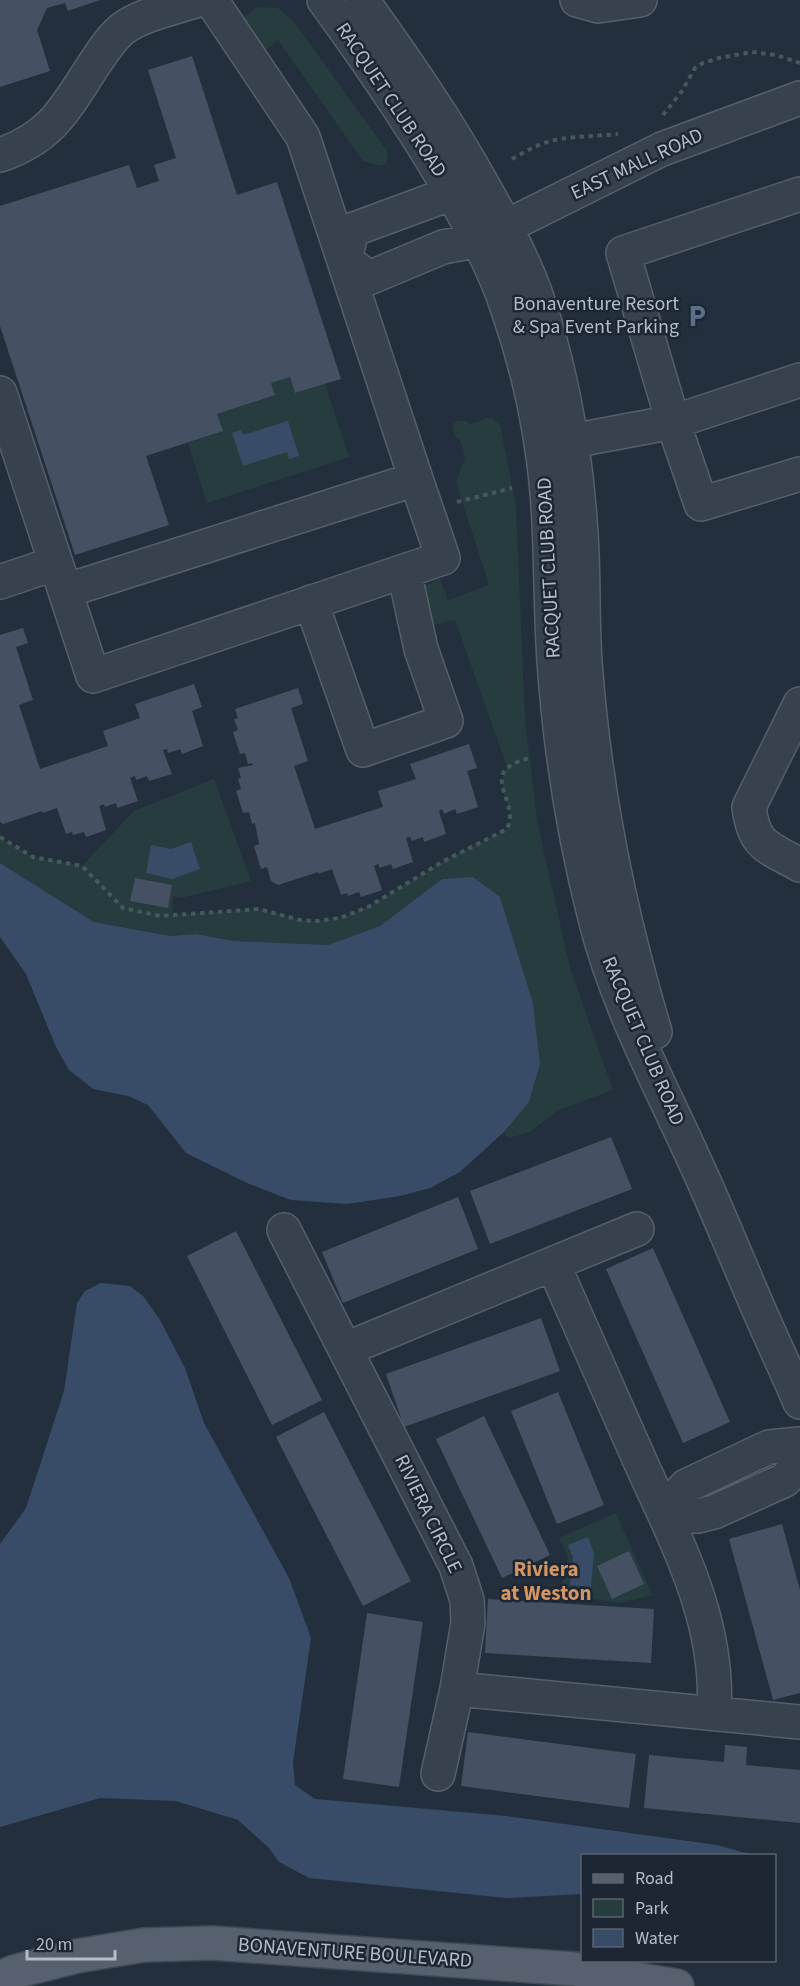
<svg xmlns="http://www.w3.org/2000/svg" width="800" height="1986" font-family="'Source Sans 3',sans-serif">
<style>
.green{fill:#263c3f}
.water{fill:#394c67}
.building{fill:#455162}
.lines{fill:none;stroke-linecap:round;stroke-linejoin:round}
.minor-casing{stroke:#565f6c;stroke-width:36}
.major-casing{stroke:#414a57;stroke-width:36}
.path{stroke:#44595c;stroke-width:4;stroke-dasharray:4.5 4.5;stroke-linecap:butt}
.minor{stroke:#38414e;stroke-width:33}
.major{stroke:#56606e;stroke-width:33}
.labels{text-anchor:middle;dominant-baseline:central;stroke-width:5;stroke-linejoin:round;paint-order:stroke}
.street-label{font-size:20px;fill:#b4bcc9;stroke:#1d2633}
.poi-label{font-size:20px;fill:#b4bcc9;stroke:#1d2633;text-anchor:end}
.neighbourhood-label{font-size:21px;font-weight:bold;fill:#d59563;stroke:#1d2633}
</style>
<rect width="100%" height="100%" fill="#242f3e"/>
<path class="green" d="M257 7 278 8 294 22 387 151 388 157 386 164 380 166 363 161 278 40 262 53 241 23 245 16Z
M290 377 296 393 325 384 349 457 207 503 188 443 222 431 217 414 275 395 271 383Z
M487 418 493 419 500 425 516 506 525 719 537 821 570 968 613 1090 557 1111 530 1132 509 1138 505 1135V1131L529 1102 540 1064 533 1003 500 897 442 879 380 926 328 945 234 941 196 934 170 936 94 922 0 863V837L33 857 82 866 134 811 214 779 251 881 181 898 173 896 172 915 259 909 300 920 317 921 340 918 368 907 442 862 507 829C519 804 492 795 507 767L455 620 425 627 418 589 440 579 448 600 489 585 456 482 465 458 463 448 460 440 455 436 452 429 454 423 459 421H466L469 425Z
M616 1513 652 1595 620 1603 560 1594 568 1557 559 1538Z"/>
<path class="water" d="M288 421 299 456 289 459 287 452 243 466 232 433 241 430 243 435Z
M191 842 200 869 172 879 146 873 151 845 171 849Z
M0 863 94 922 170 936 196 934 234 941 328 945 380 926 442 879 473 877 500 897 533 1003 540 1064 529 1102 505 1131 460 1172 430 1188 400 1196 347 1204 291 1200 247 1183 186 1153 148 1105 128 1096 93 1089 69 1070 56 1047 26 974 0 937Z
M101 1283 130 1286 144 1297 160 1320 185 1368 204 1423 289 1578 311 1638 293 1762 295 1785 315 1799 507 1816 717 1845 753 1855 582 1856V1894L507 1898 309 1878 279 1862 269 1848 238 1820 176 1801 100 1798 0 1827V1544L26 1508 64 1391 77 1303 85 1291Z
M588 1537 594 1553 591 1587 570 1585 573 1557 568 1545Z"/>
<path class="building" d="M0 0H100L68 11 65 3 47 8 37 30 50 71 0 87Z
M192 56 237 195 277 182 341 379 295 393 290 377 271 383 275 395 217 414 223 431 146 456 169 525 75 555 0 326V206L129 165 137 188 159 181 154 165 176 158 148 70Z
M23 628 28 643 16 647 33 700 19 705 40 769 108 746 103 731 140 718 135 704 194 684 202 707 192 711 203 746 182 754 180 749 168 753 167 749 163 750 172 774 149 781 147 776 136 780 135 776 130 778 138 801 117 808 116 803 105 807 104 804 99 806 106 830 86 837 84 832 73 835 72 832 66 834 57 808 43 813 42 811 3 824 0 822V635Z
M298 688 303 704 291 708 308 761 294 766 315 829 383 807 378 791 416 779 410 764 469 744 477 768 467 771 478 807 457 814 455 809 444 814 442 809 439 811 446 834 424 842 423 837 412 841 410 837 406 838 413 862 393 869 391 864 380 868 378 864 374 866 382 890 361 897 359 892 348 896 347 893 341 895 332 869 318 874V872L278 885 271 881 267 867 261 869 254 846 259 844 255 823 252 824 249 812 243 813 236 791 241 789 238 779 241 778 238 768 253 765 252 763 248 764 245 753 240 754 233 732 238 730 234 719 238 718 235 709Z
M135 878 172 885 168 908 130 901Z
M611 1137 632 1189 490 1244 470 1191Z
M458 1197 478 1249 343 1303 322 1252Z
M236 1231 322 1400 272 1425 187 1256Z
M653 1248 730 1422 683 1443 606 1269Z
M541 1318 560 1371 404 1427 386 1374Z
M558 1392 604 1505 557 1524 511 1411Z
M324 1412 411 1581 363 1606 276 1437Z
M484 1416 550 1555 502 1578 436 1439Z
M782 1524 800 1590V1693L773 1700 729 1539Z
M629 1551 644 1584 612 1599 597 1566Z
M488 1599 654 1609 651 1663 485 1653Z
M367 1613 423 1622 399 1787 343 1779Z
M468 1732 636 1754 629 1808 461 1786Z
M725 1745 747 1747 746 1765 800 1770V1823L644 1808 649 1755 724 1762Z"/>
<g class="lines">
<g class="minor-casing">
<path id="minor" d="M324 0C372 66 417 131 457 202 475 234 494 268 506 304 522 349 534 396 541 443 553 515 549 588 554 661 560 749 574 837 596 922 618 1008 661 1086 697 1166 714 1203 729 1240 745 1277 762 1319 782 1360 800 1402
M362 0C405 60 446 119 482 184 502 219 521 254 535 292 562 370 576 452 581 534 584 576 582 619 585 661 594 786 619 912 655 1032
M577 0 598 6 640 0
M0 155C52 137 65 109 93 66 101 54 114 34 125 27 146 13 175 8 198 0
M800 194 623 253 673 422 701 504 800 474
M469 204 452 193 352 230 345 260 369 278 443 247 479 240 662 149 800 98
M0 393 65 591 416 479 303 137 211 0
M572 441 673 422 800 380
M0 582 56 563
M65 591 93 676 443 558 416 479
M311 602 363 750 446 721 421 649 404 571
M800 704 749 807C754 847 768 847 800 865
M284 1230 456 1566 467 1600 468 1623 457 1689 438 1774
M553 1264C582 1330 611 1395 640 1461 677 1543 720 1621 714 1713
M346 1349 637 1229
M800 1444 769 1447 686 1486 676 1497 665 1515 698 1516 714 1512 785 1480 800 1462
M457 1689 800 1722"/>
</g>
<g class="major-casing">
<path id="major" d="M0 1978 14 1972 77 1956 144 1945 213 1943 574 1969 677 1986"/>
</g>
<path class="path" d="M663 115 682 91 695 68 703 63 719 58 752 52 776 55 800 63
M512 159C528 150 543 141 561 139 579 136 599 136 618 134
M457 502 512 488
M0 837 33 857 82 866 123 908 160 916 259 909 300 920 317 921 340 918 368 907 442 862 507 829C521 799 474 772 530 758"/>
<use href="#minor" class="minor"/>
<use href="#major" class="major"/>
</g>
<defs>
<g id="parking-bare" transform="scale(1.8)"><path d="M-3.5-5.5H1a3.5 3.5 0 0 1 0 7H-1V5.5H-3.5ZM-1-3.4V-.6H.8a1.4 1.4 0 0 0 0-2.8Z" fill="#5c6f8a" stroke="#1d2633" stroke-width="2.5" paint-order="stroke"/></g>
</defs>
<g fill-rule="evenodd">
<use href="#parking-bare" x="697" y="316"/>
</g>
<g class="labels">
<g class="street-label">
<text transform="translate(391 100) rotate(56)">RACQUET CLUB ROAD</text>
<text transform="translate(637 164) rotate(-25)">EAST MALL ROAD</text>
<text transform="translate(549 568) rotate(-93)">RACQUET CLUB ROAD</text>
<text transform="translate(643 1041) rotate(67)">RACQUET CLUB ROAD</text>
<text transform="translate(428 1514) rotate(64)">RIVIERA CIRCLE</text>
<text transform="translate(355 1953) rotate(4)">BONAVENTURE BOULEVARD</text>
</g>
<g class="poi-label">
<text x="679" y="304">Bonaventure Resort<tspan x="679" dy="23">&amp; Spa Event Parking</tspan></text>
</g>
<g class="neighbourhood-label">
<text x="546" y="1569">Riviera<tspan x="546" dy="24">at Weston</tspan></text>
</g>
</g>
<rect x="581" y="1854" width="195" height="108" fill="#1d2633" stroke="#59626f" stroke-width="1.5"/>
<rect x="593" y="1874" width="30" height="9" fill="#56606e" stroke="#59626f" stroke-width="1.5"/>
<text x="635" y="1884" font-size="18" fill="#b4bcc9">Road</text>
<rect x="593" y="1899" width="30" height="18" fill="#263c3f" stroke="#59626f" stroke-width="1.5"/>
<text x="635" y="1914" font-size="18" fill="#b4bcc9">Park</text>
<rect x="593" y="1929" width="30" height="18" fill="#394c67" stroke="#59626f" stroke-width="1.5"/>
<text x="635" y="1944" font-size="18" fill="#b4bcc9">Water</text>
<path d="M27 1950v9h88v-9" fill="none" stroke="#b4bcc9" stroke-width="3"/>
<text x="36" y="1950" font-size="18" fill="#b4bcc9" stroke="#1d2633" stroke-width="4.5" paint-order="stroke">20 m</text>
</svg>
